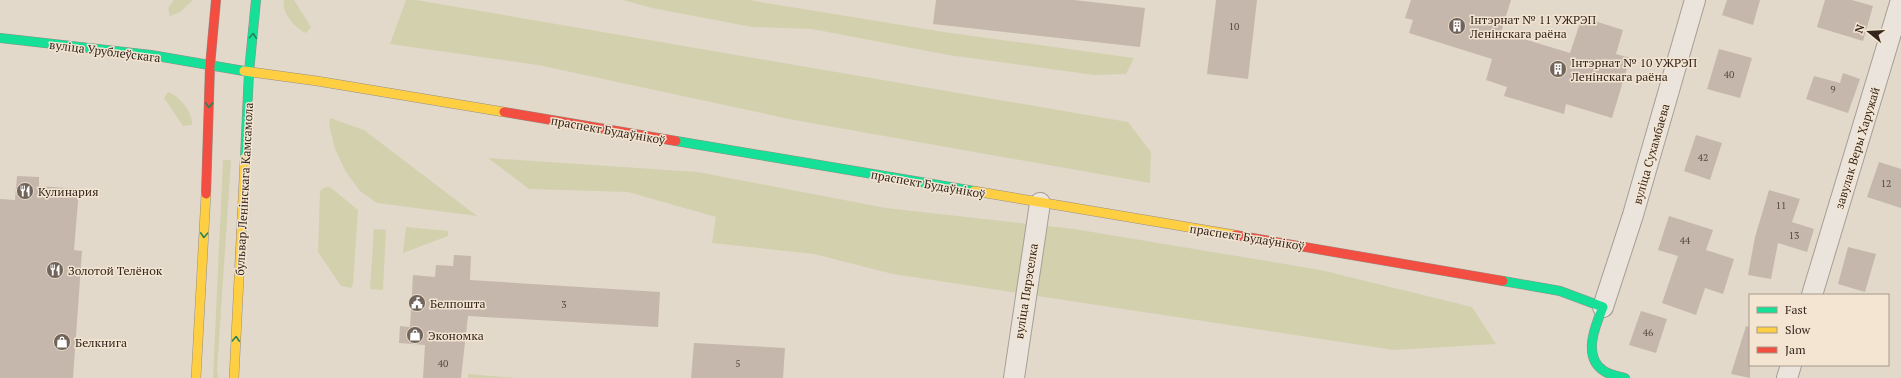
<svg xmlns="http://www.w3.org/2000/svg" width="1901" height="378" font-family="'PT Serif',serif">
<style>
.green{fill:#d3d0ae}
.building{fill:#c5b7ac}
.lines{fill:none;stroke-linecap:round;stroke-linejoin:round}
.street-casing{stroke:#a79e94;stroke-width:22}
.fast-casing{stroke:#968e85;stroke-width:10}
.slow-casing{stroke:#968e85;stroke-width:10}
.jam-casing{stroke:#968e85;stroke-width:10}
.street{stroke:#eae4dc;stroke-width:20}
.fast{stroke:#16e098;stroke-width:9}
.slow{stroke:#ffcf43;stroke-width:9}
.jam{stroke:#f24e42;stroke-width:9}
.oneway{stroke:#25835b}
.labels{text-anchor:middle;dominant-baseline:central;stroke-width:3;stroke-linejoin:round;paint-order:stroke}
.number-label{font-size:10px;fill:#584a42}
.poi-label{font-size:12px;fill:#34261e;stroke:#f3e5d1;text-anchor:start}
.street-label{font-size:12px;fill:#34261e;stroke:#f3e5d1}
</style>
<rect width="100%" height="100%" fill="#e2d9cb"/>
<path class="green" d="M174 0H193L180 12 170 16 168 8Z
M284 0H294L311 27 306 33C295 28 281 13 284 0Z
M406 0H416L1128 122 1151 152 1150 183 794 120 538 65 390 44Z
M623 0H749L944 32 1134 58 1126 74 1094 75 948 55 812 29 752 27 652 8Z
M168 92C180 97 193 111 192 125L183 126 164 98Z
M330 118 364 130 477 216 377 203 360 191 346 172 335 149 329 125Z
M488 158 698 172 886 208 1074 229 1321 270 1472 307 1496 344 1394 350 893 274 814 254 712 243 716 217 628 192 529 189Z
M223 160H231L217 370 218 378H213Z
M330 187 358 210 353 284 351 288 341 286 318 252 320 191 323 188Z
M406 227 448 231V236L403 253Z
M374 229 386 230 383 290 370 289Z
M468 374 517 378H468Z"/>
<path class="building" d="M936 0H1074L1145 8 1140 47 933 24Z
M1216 0H1257L1248 79 1207 74Z
M1411 0H1511L1501 32 1570 53 1582 17 1623 30 1616 54 1630 58 1612 118 1566 104 1564 114 1504 96 1507 87 1486 80 1492 59 1409 33 1413 20 1405 18Z
M1727 0H1760L1753 25 1722 15Z
M1825 0H1852L1873 6 1863 41 1817 27Z
M1719 49 1752 58 1740 98 1707 89Z
M1843 73 1860 79 1848 113 1806 99 1814 76 1840 83Z
M1696 135 1722 143 1710 180 1684 171Z
M1879 162 1901 169V208L1867 197Z
M17 176 39 177V186L79 189 74 250 82 251 73 378H0V199L15 200Z
M1769 190 1800 199 1792 222 1814 229 1807 252 1778 243 1771 279 1748 275 1755 237Z
M1669 216 1713 230 1706 250 1734 259 1723 294 1705 288 1696 315 1662 303 1678 256 1658 250Z
M1848 247 1876 254 1865 292 1838 284Z
M454 255 471 256 470 280 660 292 658 327 468 316 461 378H423L425 345 399 343 400 326 410 327 413 275 435 277 436 265 453 266Z
M1641 311 1667 319 1656 353 1629 345Z
M1746 326 1750 327V378L1731 374Z
M694 343 785 348 783 378H691Z"/>
<g class="lines">
<g class="street-casing">
<path id="street" d="M1812 295 1901 0
M1603 307 1633 215 1695 0
M1014 378 1040 203
M1787 378 1791 365"/>
</g>
<g class="fast-casing">
<path id="fast" d="M0 38 151 55 244 71
M676 141 974 191
M245 158 249 72 256 0
M1503 281 1560 291 1603 307C1595 326 1582 357 1604 371 1610 375 1618 376 1625 378"/>
</g>
<g class="slow-casing">
<path id="slow" d="M244 71 317 81 504 112
M974 191 1235 235
M196 378 206 194
M234 378 245 158"/>
</g>
<g class="jam-casing">
<path id="jam" d="M504 112 676 141
M206 194 210 66 216 0
M1235 235 1503 281"/>
</g>
<use href="#street" class="street"/>
<use href="#fast" class="fast"/>
<use href="#slow" class="slow"/>
<use href="#jam" class="jam"/>
</g>
<defs><path id="oneway-chevron" d="M-2-3.5L2.5 0L-2 3.5" fill="none" stroke-width="1.6" stroke-linecap="round" stroke-linejoin="round"/></defs>
<g class="oneway">
<use href="#oneway-chevron" transform="translate(253 36) rotate(-85)"/>
<use href="#oneway-chevron" transform="translate(209 105) rotate(92)"/>
<use href="#oneway-chevron" transform="translate(204 235) rotate(93)"/>
<use href="#oneway-chevron" transform="translate(236 339) rotate(-87)"/>
</g>
<defs>
<g id="building-disc" transform="scale(0.9)"><circle r="9.5" fill="#71655b" stroke="#f3e5d1"/><path d="M-4-6H4V6H1V3H-1V6H-4ZM-2.5-4.3h1.7v1.8h-1.7ZM.8-4.3h1.7v1.8H.8ZM-2.5-1h1.7V.8h-1.7ZM.8-1h1.7V.8H.8Z" fill="#fff"/></g>
<g id="restaurant-disc" transform="scale(0.9)"><circle r="9.5" fill="#71655b" stroke="#f3e5d1"/><path d="M-5-6h1v4h1v-4h1v4h1v-4h1v5L-1.5 .5V6h-2V.5L-5-1ZM5-6V6H3V1.5H1.5Q1.5-4 5-6Z" fill="#fff"/></g>
<g id="civic-disc" transform="scale(0.9)"><circle r="9.5" fill="#71655b" stroke="#f3e5d1"/><path d="M-.6-6.5H3V-4.5H.6V-3L4-1V1h2V6H-6V1h2V-1L-.6-3ZM-1.2 2.5V6h2.4V2.5Z" fill="#fff"/></g>
<g id="shop-disc" transform="scale(0.9)"><circle r="9.5" fill="#71655b" stroke="#f3e5d1"/><path d="M-5-2.5h2.3a2.7 3.5 0 0 1 5.4 0H5L5.5 6h-11ZM-1.5-2.5h3a1.5 2.3 0 0 0-3 0Z" fill="#fff"/></g>
</defs>
<g fill-rule="evenodd">
<use href="#building-disc" x="1457" y="26"/>
<use href="#building-disc" x="1558" y="69"/>
<use href="#restaurant-disc" x="25" y="191"/>
<use href="#restaurant-disc" x="55" y="270"/>
<use href="#civic-disc" x="417" y="303"/>
<use href="#shop-disc" x="415" y="335"/>
<use href="#shop-disc" x="62" y="342"/>
</g>
<g class="labels">
<g class="number-label">
<text x="1234" y="26">10</text>
<text x="1729" y="74">40</text>
<text x="1833" y="89">9</text>
<text x="1703" y="157">42</text>
<text x="1886" y="183">12</text>
<text x="1781" y="205">11</text>
<text x="1794" y="235">13</text>
<text x="1685" y="240">44</text>
<text x="564" y="304">3</text>
<text x="1648" y="332">46</text>
<text x="443" y="363">40</text>
<text x="738" y="363">5</text>
</g>
<g class="poi-label">
<text x="1470" y="19">Інтэрнат № 11 УЖРЭП<tspan x="1470" dy="14">Ленінскага раёна</tspan></text>
<text x="1571" y="62">Інтэрнат № 10 УЖРЭП<tspan x="1571" dy="14">Ленінскага раёна</tspan></text>
<text x="38" y="191">Кулинария</text>
<text x="68" y="270">Золотой Телёнок</text>
<text x="430" y="303">Белпошта</text>
<text x="428" y="335">Экономка</text>
<text x="75" y="342">Белкнига</text>
</g>
<g class="street-label">
<text transform="translate(105 51) rotate(7)">вуліца Урублеўскага</text>
<text transform="translate(608 130) rotate(10)">праспект Будаўнікоў</text>
<text transform="translate(1857 148) rotate(-73)">завулак Веры Харужай</text>
<text transform="translate(1651 154) rotate(-74)">вуліца Сухамбаева</text>
<text transform="translate(928 184) rotate(10)">праспект Будаўнікоў</text>
<text transform="translate(244 189) rotate(-87)">бульвар Ленінскага Камсамола</text>
<text transform="translate(1247 237) rotate(9)">праспект Будаўнікоў</text>
<text transform="translate(1026 291) rotate(-81)">вуліца Пярэселка</text>
</g>
</g>
<rect x="1749" y="294" width="140" height="72" fill="#f3e5d1" stroke="#a79989"/>
<rect x="1757" y="307" width="20" height="6" fill="#16e098" stroke="#a79989"/>
<text x="1785" y="314" font-size="12" fill="#34261e">Fast</text>
<rect x="1757" y="327" width="20" height="6" fill="#ffcf43" stroke="#a79989"/>
<text x="1785" y="334" font-size="12" fill="#34261e">Slow</text>
<rect x="1757" y="347" width="20" height="6" fill="#f24e42" stroke="#a79989"/>
<text x="1785" y="354" font-size="12" fill="#34261e">Jam</text>
<g transform="translate(1869 32) rotate(288)" stroke="#f3e5d1" stroke-width="3" paint-order="stroke">
<path d="M0-3L7 15L0 10L-7 15Z" fill="#34261e"/>
<text y="-6" font-size="11" font-weight="bold" text-anchor="middle" fill="#34261e">N</text>
</g>
</svg>
